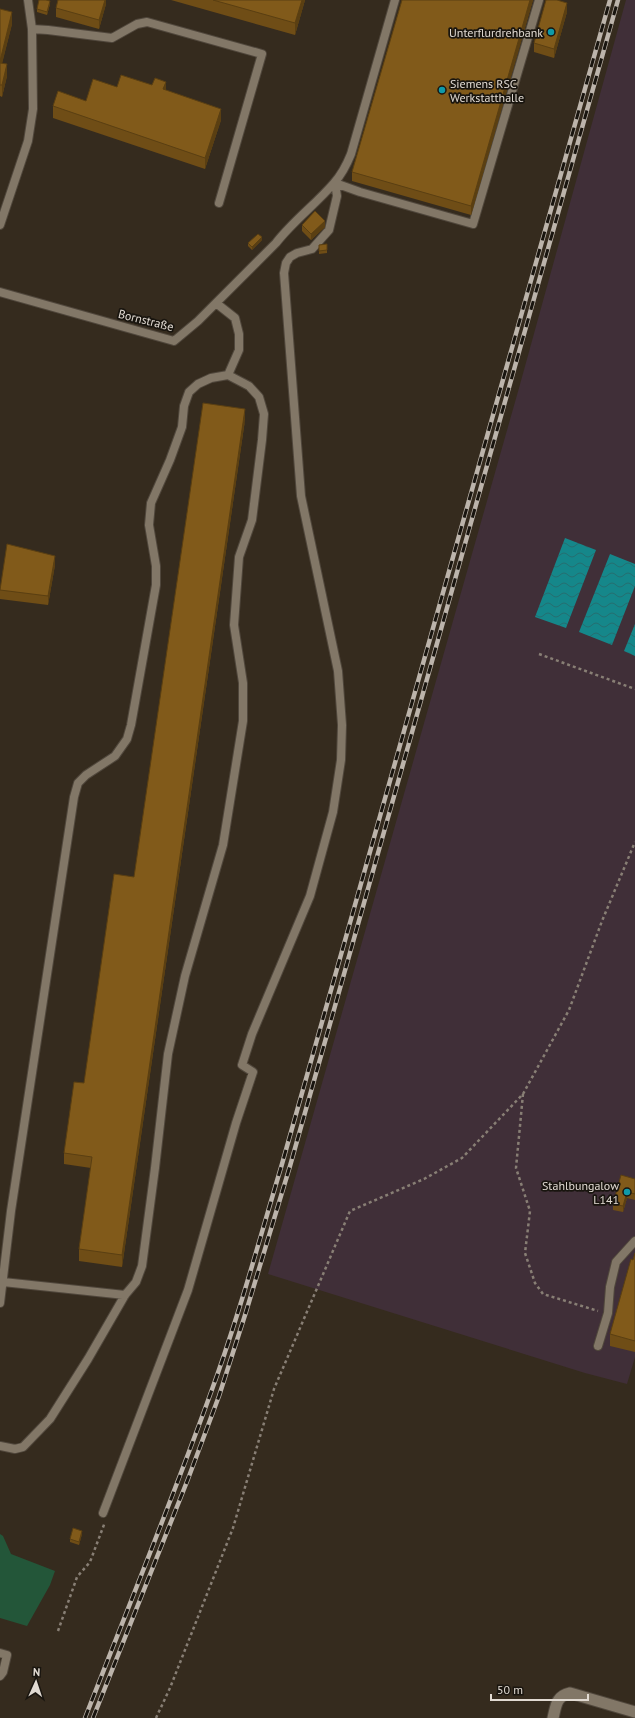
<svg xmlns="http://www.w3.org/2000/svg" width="635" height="1718" font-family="'PT Sans',sans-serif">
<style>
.industrial{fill:#402f38}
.grass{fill:#235639}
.water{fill:url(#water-waves)}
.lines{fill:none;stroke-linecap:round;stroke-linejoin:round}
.service-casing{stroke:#50473c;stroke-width:10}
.minor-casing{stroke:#50473c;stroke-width:13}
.path{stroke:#887f75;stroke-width:2.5;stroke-dasharray:3 3;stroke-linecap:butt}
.service{stroke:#827767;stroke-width:8}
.minor{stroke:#827767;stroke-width:11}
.rail-casing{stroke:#bcb4ab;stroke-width:4.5}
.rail{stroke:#19150f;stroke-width:3;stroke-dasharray:9;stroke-linecap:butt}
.wall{fill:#6f4d16}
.shaded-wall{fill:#5a3f12}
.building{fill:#815a1a;stroke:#5a3f12}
.culture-dot{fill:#0f9aa8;stroke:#19150f;stroke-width:1.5}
.labels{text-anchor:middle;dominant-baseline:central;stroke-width:3.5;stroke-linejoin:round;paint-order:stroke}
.poi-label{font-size:12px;fill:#e1dad2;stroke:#19150f;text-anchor:end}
.street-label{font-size:12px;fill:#e1dad2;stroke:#19150f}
</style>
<defs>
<pattern id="water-waves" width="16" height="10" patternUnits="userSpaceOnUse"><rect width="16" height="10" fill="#15878a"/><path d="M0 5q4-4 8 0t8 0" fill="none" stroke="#256e70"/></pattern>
</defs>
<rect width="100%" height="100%" fill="#352b1e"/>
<path class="industrial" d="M626 0H635V1357L627 1384 585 1373 268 1274 519 388Z"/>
<path class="grass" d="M0 1534 3 1536 11 1554 55 1571 50 1585 27 1626 0 1618Z"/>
<path class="water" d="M565 538 596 550 566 628 535 617Z
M610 554 635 564V586L612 645 579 632Z
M635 624V656L624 651Z"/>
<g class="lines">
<g class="service-casing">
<path id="service" d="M32 29 48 30 112 38 137 24 147 22 262 54 219 203
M335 183 360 192 473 224 539 0
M0 225 28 141 33 109 32 29 28 0
M0 292 174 341 198 321 276 243C293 221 316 204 334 183 342 174 347 164 351 154L395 0
M3 1282 125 1295
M0 1303 11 1211 74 797 78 783 86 775 115 756 127 739 131 725 156 585V566L149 525 151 503 170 460 182 427 184 406 189 392 198 384 211 378 228 375 239 350V334L235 318 216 303
M598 1346 608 1313 610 1287 616 1262 635 1241
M0 1446 15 1449 23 1447 50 1419 88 1359 125 1295 136 1282 142 1266 155 1168 168 1054 185 976 223 845 243 721V683L234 625 239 557 252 520 262 440 264 414 259 397 249 386 228 375
M103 1513 188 1290 236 1123 253 1072 242 1065 252 1034 310 896 333 812 341 760 342 725 338 671 301 496 284 273 286 263 290 257 297 253 312 249 329 230 337 196 335 183
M0 1653 7 1655 3 1672 0 1676"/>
</g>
<g class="minor-casing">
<path id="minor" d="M553 1718C556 1706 556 1696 570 1693L635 1712"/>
</g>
<path class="path" d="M539 654 635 689
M523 1094 516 1168 530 1211 525 1253 535 1283 543 1294 598 1311
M58 1631 77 1577 90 1562 105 1522
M156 1718 170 1688 233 1528 274 1389 350 1211 424 1179 462 1158 523 1094 569 1010 602 921 635 842"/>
<use href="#service" class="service"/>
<use href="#minor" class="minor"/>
<g class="rail-casing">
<path id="rail" d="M85 1718C127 1610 171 1503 210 1395 238 1319 259 1241 282 1164L610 0
M93 1718 188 1479 219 1396 246 1312 290 1166 618 0"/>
</g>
<use href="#rail" class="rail"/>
</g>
<path class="wall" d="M106 0V4L99 29 56 17V8Z
M171 0H305L295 35Z
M402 0H533L471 215 352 181V172Z
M50 4 47 15 37 12V9Z
M0 9 12 24 2 63 7 76 2 97 0 96Z
M567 12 554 58 534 52V43Z
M117 87 166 90 221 120 205 169 53 118V106L86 101Z
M302 225 325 227 311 240 302 231Z
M262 240 252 250 248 246V243Z
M327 244V253L319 254V245Z
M245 420 122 1267 79 1261V1249L91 1168 64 1164V1153L84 1083Z
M55 565 48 605 0 599V590Z
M635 1179V1200L627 1198 623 1212 613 1210V1204Z
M635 1253V1352L610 1346V1334Z
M82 1534 79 1545 70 1542V1539Z"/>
<path class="shaded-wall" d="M105 0H106V4L99 29V20Z
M302 0H305L295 35V23Z
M530 0H533L471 215V206Z
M50 1V4L47 15V12Z
M567 3V12L554 58V49Z
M12 12V24L0 72V61Z
M7 64V76L2 97V85Z
M166 82V93L163 89Z
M221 109V120L205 169V158Z
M325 221V227L311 240V234Z
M262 237V240L252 250V247Z
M245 409V420L122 1267V1255Z
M55 556V565L48 605V596Z
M627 1192V1198L623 1212V1206Z
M82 1531V1534L79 1545V1542Z"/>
<path class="building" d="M39 0H46L50 1 47 12 37 9Z
M58 0H105L99 20 56 8Z
M213 0H302L295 23Z
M402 0H530L471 206 352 172Z
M546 0H557L567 3 554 49 534 43Z
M0 9 12 12 0 61Z
M0 63 7 64 2 85H0Z
M121 75 152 85 155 78 166 82 163 89 221 109 205 158 53 106 58 91 86 101 93 79 117 87Z
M315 211 325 221 311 234 302 225Z
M258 234 262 237 252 247 248 243Z
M327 244V250L319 251V245Z
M203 403 245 409 122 1255 79 1249 92 1157 64 1153 74 1082 84 1083 114 874 134 877Z
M7 544 55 556 48 596 0 590Z
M621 1175 635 1179V1194L627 1192 623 1206 613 1204Z
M635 1253V1341L610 1334 631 1259 633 1260Z
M73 1528 82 1531 79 1542 70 1539Z"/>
<g class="culture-dot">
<circle cx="551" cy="32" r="4"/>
<circle cx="442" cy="90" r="4"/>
<circle cx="627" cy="1192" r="4"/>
</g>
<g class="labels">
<g class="poi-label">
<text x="543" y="32">Unterflurdrehbank</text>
<text x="450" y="83" text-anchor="start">Siemens RSC<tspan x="450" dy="14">Werkstatthalle</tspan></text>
<text x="619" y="1185">Stahlbungalow<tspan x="619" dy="14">L141</tspan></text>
</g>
<g class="street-label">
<text transform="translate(146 320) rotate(14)">Bornstraße</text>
</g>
</g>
<g transform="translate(36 1682) rotate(3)" stroke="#19150f" stroke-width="3" paint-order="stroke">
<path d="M0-3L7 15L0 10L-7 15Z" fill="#e1dad2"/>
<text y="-6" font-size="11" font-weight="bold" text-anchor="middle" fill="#e1dad2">N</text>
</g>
<path d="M491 1694v6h97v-6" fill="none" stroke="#e1dad2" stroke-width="2"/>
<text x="497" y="1694" font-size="12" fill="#e1dad2" stroke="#19150f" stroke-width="3" paint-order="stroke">50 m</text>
</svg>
